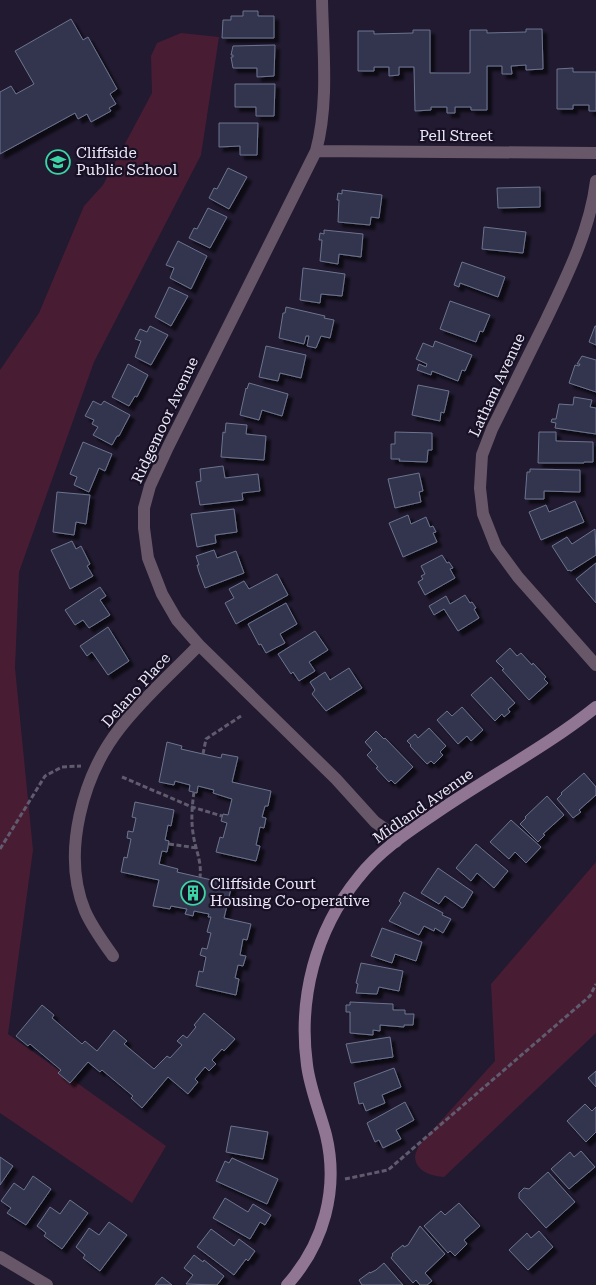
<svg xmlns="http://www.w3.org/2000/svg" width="596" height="1285" font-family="'Roboto Serif',serif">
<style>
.green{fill:#481d33}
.building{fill:#30364e;stroke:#6c748f;filter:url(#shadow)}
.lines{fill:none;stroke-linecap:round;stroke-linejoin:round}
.path{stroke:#615b6f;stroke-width:3;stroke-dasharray:5 2.5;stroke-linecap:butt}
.street{stroke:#685769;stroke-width:12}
.secondary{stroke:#917693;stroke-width:12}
.labels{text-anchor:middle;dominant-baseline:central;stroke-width:4.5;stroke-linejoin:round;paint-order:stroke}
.street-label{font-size:15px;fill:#ece8f7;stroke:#181126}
.poi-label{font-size:15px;fill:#ece8f7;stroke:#181126;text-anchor:start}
</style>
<defs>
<filter id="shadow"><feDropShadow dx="4.5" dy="4.5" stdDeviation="1" flood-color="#0009"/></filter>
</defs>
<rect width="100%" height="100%" fill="#211a30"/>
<path class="green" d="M181 33 219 37 201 155 94 362 19 572 15 668 33 850 8 1034 166 1146 132 1203 0 1113V370L39 313 84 206 103 185 152 93 151 56 157 43Z
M596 862V1033L444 1177C432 1176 416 1172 415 1157 415 1154 418 1148 419 1145L495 1061 491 984Z"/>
<path class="building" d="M243 11H258V16H274V38H222L223 20H231V16H243Z
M71 19 83 40 88 37 117 89 110 94 116 104 109 108 111 111 91 122 87 114 78 119 75 113 0 154V92L11 86 16 94 34 84 15 51Z
M526 29H542L543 69 526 70V65L511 66 512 74H502V66H487V110H471V107H455V113H447V107H431V110L415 111 414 67H399V75L389 76V67H374V71H358V31H374V34L413 33V30H430V73H470V30H487V33L526 32Z
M275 45 274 76 257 77V68H233L231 57H233V55H231L233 46Z
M573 68V72H596V111H589V105H573V109H557V69Z
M235 84H275L274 116H256V107H235Z
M219 123H258L257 155H240V146L219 147Z
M228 168 247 177 229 209 209 198 214 188 217 189Z
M540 187V207L498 208 497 188Z
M342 190 382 195 379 218 371 217 370 225 338 222 339 200H337L338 193 342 194Z
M208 208 227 217 210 248 189 238 194 228 197 229Z
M484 227 526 232 523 253 482 249Z
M324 230 363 234 361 257 339 254 338 264 320 261 322 240H319L320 233 324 234Z
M178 241 207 256 191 289 170 278 174 268 166 265Z
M462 262 505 277 498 297 460 283 459 287 454 285Z
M303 268 345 274 342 296 321 294 320 303 300 300Z
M169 287 188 296 171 326 155 317Z
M450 301 490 315 483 332 480 331 476 342 440 329Z
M286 307 325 316 324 318 334 320 330 338 321 336 316 348 307 346 309 336H306L304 344 279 338 283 313H285Z
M150 326 168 335 151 365 135 357 141 341 135 339 140 329 147 332Z
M595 326H596V345L589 342Z
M435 341 472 355 465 371 462 370 458 381 432 371 431 375 417 370 419 364 426 367 427 364 416 359 423 343 433 347Z
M266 346 306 355 301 378 280 373 278 381 259 377Z
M582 356 596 360V392L569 383 575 365 579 366 580 364H577Z
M128 364 148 375 137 397 135 396 129 406 112 397Z
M249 383 288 394 282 416 262 410 259 420 240 415 246 388 247 389Z
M418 385 449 391 444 413 441 412 440 421 412 415Z
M574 397 592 400 590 407 596 408V434L555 428 556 423 551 422 552 419H556L559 404 573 405Z
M93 401 101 405 104 401 130 415 119 436H117L112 445 93 435 98 427 92 424 94 420 85 416Z
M226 423 247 425 246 434 266 436 264 460 221 457 223 432 225 433Z
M395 432 432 433V450H428L427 462 399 461 400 459H391V444H395Z
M539 432H556V441L593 442V462H584V463H538Z
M83 442 112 454 105 471 99 468 89 492 74 485 77 477 70 474Z
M223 466 225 478 258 474 260 491 242 493 243 500 200 505 196 482 201 481 200 469Z
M530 469 580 470V492L544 491V499H525L527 472H530Z
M419 473 423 491 419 492 421 502 395 508 388 479Z
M57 492 90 495 86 524 76 522 74 535 53 532Z
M575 501 584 522 541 540 529 512 546 505 549 512Z
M234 509 237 532 215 535 216 543 197 547 191 514Z
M408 515 411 524 426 517 430 527 433 526 436 532 433 533 437 542 403 557 389 523Z
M595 529 596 555 571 571 569 570 568 571 552 546 567 537 572 544Z
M72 541 76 549 81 546 90 564 87 566 93 576 70 589 51 550Z
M214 550 217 558 236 551 244 573 205 588 199 572 197 565H199L196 556Z
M442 555 447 563 449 562 453 568 450 569 455 578 425 595 418 582 423 579 421 576 425 574 421 566Z
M596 563V603L576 579Z
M277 574 288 595 236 624 225 603 234 598 229 589 244 581 249 589Z
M100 587 106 596 100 600 110 615 89 628 83 620 75 625 65 610Z
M465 595 470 603 472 602 476 608 474 609 479 618 458 631 444 609 434 615 429 606 446 596 450 604Z
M286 603 297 624 280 634 285 643 266 653 261 644 259 645 248 624Z
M108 627 129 661 108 675 92 652 87 656 80 646Z
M315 631 328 650 309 662 315 671 299 681 293 672 291 674 278 654Z
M510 648 517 656 521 653 532 665 533 663 546 677 544 679 548 683 529 700 502 670 504 669 496 661Z
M349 668 362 688 326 711 312 694 315 690 310 682 325 672 330 680Z
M491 677 515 703 508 709 510 712 504 717 502 714 495 721 471 695Z
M462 707 483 730 471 741 467 736 458 744 437 720 447 711 452 716Z
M429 728 446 746 440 752 443 755 434 764 431 761 427 764 410 746 411 745 407 741 415 734 418 738Z
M376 731 384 739 385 738 413 767 395 784 391 780 389 782 376 768 378 767 367 755 372 750 365 742Z
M167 742 182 746 181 749 203 754 221 758 222 754 238 757 232 782 271 791 268 806H265L262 817 266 818 264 828 260 827 256 845 260 846 256 861 216 852 220 837 223 838 227 823 221 821 223 814 228 815 232 799 213 793 214 790 198 786 197 793 189 791 190 785 175 781 174 785 159 782Z
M584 773 596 787V795L579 810 581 812 573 818 557 799 562 794 561 793Z
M547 796 564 815 543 834 545 835 538 842 520 824 526 818 525 817Z
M135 802 174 810 171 826 168 825 165 840 169 841 167 852 162 851 159 864 178 869 177 872 216 881 217 877 233 880 224 918 251 924 247 940 243 939 240 955 246 956 243 966 238 965 235 978 239 979 236 995 196 986 199 971 203 972 206 957 200 955 202 948 207 949 211 933 207 932 211 917H208L209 914 194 911 193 916 185 914 187 909 171 906 170 909 153 906 159 880 121 872 124 857 127 858 131 839 127 838 128 831 133 832 136 818 132 817Z
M511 820 541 847 526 863 515 852 509 859 490 842Z
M476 844 508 871 494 888 477 873 471 881 456 868Z
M438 868 473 892 464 907 462 908 445 896 439 904 421 893Z
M404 892 443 913 442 915 451 919 443 933 435 928 434 931 424 926 419 935 389 921 401 903 399 901Z
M382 928 422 942 416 961 395 954 392 963 371 956Z
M361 963 403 971 399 991 379 987 377 994 356 993 358 984 356 983Z
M350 1002 393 1004V1010H405V1014H414L413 1025H404V1027L380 1025V1031L373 1030V1035L350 1033V1012H346V1005H350Z
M42 1005 54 1015 52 1018 82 1044 85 1041 97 1051 114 1030 127 1041 124 1044 154 1069 167 1056 170 1058 182 1045 177 1041 183 1035 187 1038 196 1027 194 1025 204 1013 235 1039 224 1051 222 1049 212 1060 216 1064 209 1071 205 1067 195 1079 198 1082 188 1094 168 1077 142 1108 131 1098 133 1096 102 1070 100 1072 88 1062 70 1083 58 1073 61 1070 30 1044 28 1046 16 1036Z
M390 1037 393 1057 351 1063 346 1044Z
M394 1068 401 1087 382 1095 385 1103 366 1111 363 1103 359 1104 354 1083Z
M596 1071V1087L588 1078Z
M405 1102 414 1120 396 1130 401 1139 383 1148 379 1140 375 1142 367 1123Z
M585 1104 592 1111 596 1107V1132L586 1142 567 1121Z
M231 1126 268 1132 263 1159 226 1152Z
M581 1151 595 1167 569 1189 551 1169 570 1152 574 1157Z
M0 1157 13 1166 0 1185Z
M232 1158 278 1179 267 1204 216 1181 225 1161 229 1163Z
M548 1172 575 1202 546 1228 519 1198V1193L524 1188 529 1189Z
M33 1176 51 1189 26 1225 7 1213 11 1208 1 1201 14 1183 24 1190Z
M225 1198 248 1212 253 1204 271 1215 265 1225 260 1222 250 1239 213 1218Z
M70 1200 88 1213 62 1249 44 1236 46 1233 37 1226 50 1207 60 1214Z
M459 1203 480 1226 464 1240 467 1244 455 1256 450 1251 448 1253 424 1226 441 1211 445 1215Z
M109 1222 127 1235 100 1271 83 1258 85 1255 76 1247 89 1228 99 1235Z
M420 1226 445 1254 425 1273 432 1281 427 1285H420L416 1280 413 1283 391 1258 393 1255 392 1254 403 1245 404 1247 408 1245Z
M211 1229 234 1246 239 1239 255 1251 248 1261 246 1259 234 1275 197 1247Z
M539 1231 553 1247 528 1270 509 1250 527 1233 531 1238Z
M194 1255 203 1262 204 1260 224 1276 217 1285 186 1284 193 1275 184 1268Z
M384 1263 403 1285H362L359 1280 370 1272V1273L376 1270Z
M162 1277 172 1285H155Z"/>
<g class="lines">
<path class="path" d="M203 754 206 739 241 716
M122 777 192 807 222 816
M194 792C192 806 191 820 193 833 195 849 202 861 200 877
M169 844 197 848
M0 849 45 776 62 767 81 766
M345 1179 388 1170 590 996 596 984"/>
<path class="street" d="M322 0C323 50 329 103 316 151L168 447 150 486 144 508V528L148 558 162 594 177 620 199 645 336 779 375 822 385 829 396 842
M316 151 596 153
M596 181C590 230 567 276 546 320 528 356 510 393 492 429L482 455 480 488 483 514 496 547 518 577 596 665
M113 956C103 942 92 927 85 911 61 853 83 775 120 728 143 698 173 672 199 645
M0 1257 47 1285"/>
<path class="secondary" d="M287 1285C324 1244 339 1189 326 1135 320 1112 310 1089 307 1065 298 999 315 931 358 878 378 852 406 833 433 815 486 778 545 748 596 707"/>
</g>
<defs>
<g id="school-ring" transform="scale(1.25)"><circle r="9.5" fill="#181126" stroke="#3bd4a4" stroke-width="1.5"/><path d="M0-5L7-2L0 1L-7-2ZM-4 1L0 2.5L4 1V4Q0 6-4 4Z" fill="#3bd4a4"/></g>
<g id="building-ring" transform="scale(1.25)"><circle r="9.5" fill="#181126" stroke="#3bd4a4" stroke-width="1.5"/><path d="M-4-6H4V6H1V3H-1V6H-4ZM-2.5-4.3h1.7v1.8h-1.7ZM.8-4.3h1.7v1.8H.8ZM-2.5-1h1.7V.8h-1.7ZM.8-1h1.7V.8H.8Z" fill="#3bd4a4"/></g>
</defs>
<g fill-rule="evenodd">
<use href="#school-ring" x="58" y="162"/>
<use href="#building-ring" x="193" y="893"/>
</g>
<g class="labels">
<g class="street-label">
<text x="456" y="136">Pell Street</text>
<text transform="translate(497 385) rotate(-65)">Latham Avenue</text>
<text transform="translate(165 420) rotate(-65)">Ridgemoor Avenue</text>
<text transform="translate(136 690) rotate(-48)">Delano Place</text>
<text transform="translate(423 806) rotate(-35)">Midland Avenue</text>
</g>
<g class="poi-label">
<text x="76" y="153">Cliffside<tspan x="76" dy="17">Public School</tspan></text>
<text x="210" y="884">Cliffside Court<tspan x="210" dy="17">Housing Co-operative</tspan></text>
</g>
</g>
</svg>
